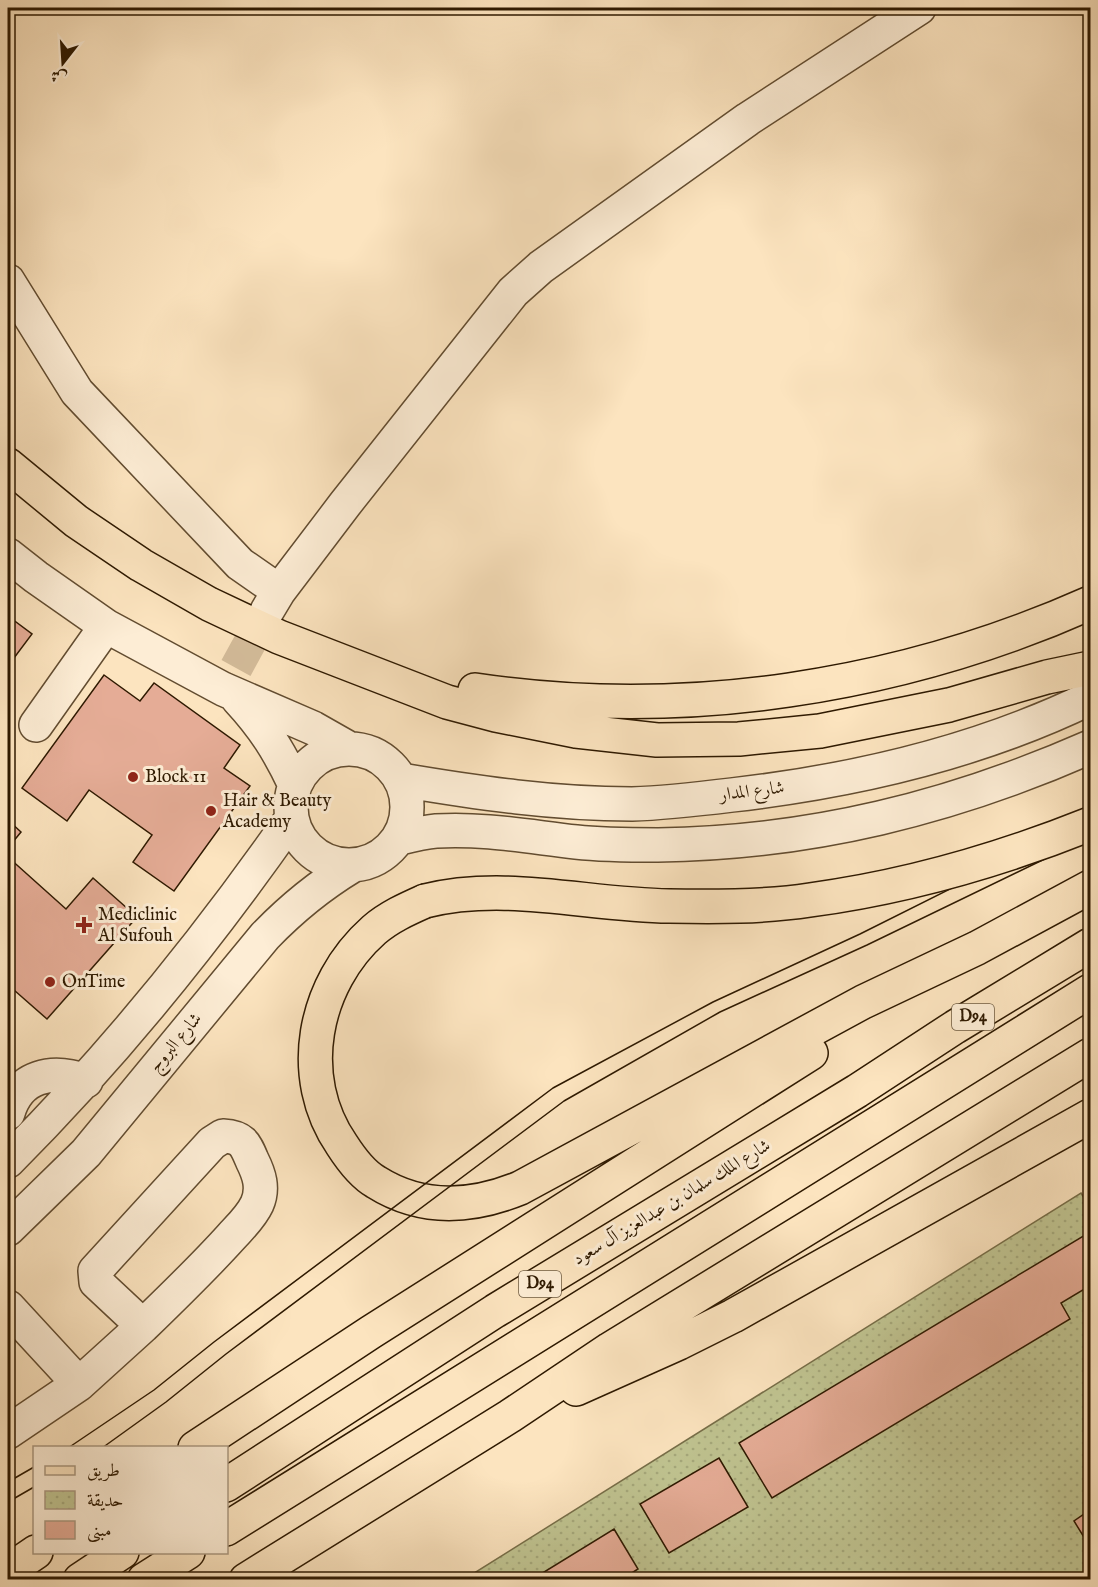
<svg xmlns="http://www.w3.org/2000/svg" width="1098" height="1587" font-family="'IM FELL English',Amiri,serif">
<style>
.park{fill:url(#park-dots);stroke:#776e48;stroke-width:1.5}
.building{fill:#e5ac96;stroke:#2e1900;stroke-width:1.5}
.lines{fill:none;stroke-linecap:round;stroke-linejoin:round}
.minor-tunnel{stroke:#d3bb99;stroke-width:33;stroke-dasharray:33 16;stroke-linecap:butt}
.minor-casing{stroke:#624c30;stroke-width:36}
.major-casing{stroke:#2e1900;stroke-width:36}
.minor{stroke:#fdedd5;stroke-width:33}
.major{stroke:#fce4bf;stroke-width:33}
.tram{stroke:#2e1900;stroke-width:1.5}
.major-bridge-casing{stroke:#2e1900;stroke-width:36;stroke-linecap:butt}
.major-bridge{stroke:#fce4bf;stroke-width:33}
.poi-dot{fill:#8f2418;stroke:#fdedd5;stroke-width:2}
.labels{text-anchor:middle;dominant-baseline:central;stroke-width:6;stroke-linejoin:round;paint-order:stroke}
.shield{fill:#fdedd5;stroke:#6c5940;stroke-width:1.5}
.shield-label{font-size:16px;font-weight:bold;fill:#2e1900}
.poi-label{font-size:18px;fill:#2e1900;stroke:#fdedd5;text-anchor:start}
.street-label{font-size:18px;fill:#2e1900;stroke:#fdedd5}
</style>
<defs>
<pattern id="park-dots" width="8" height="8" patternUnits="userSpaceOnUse" patternTransform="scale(1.5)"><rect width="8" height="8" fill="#c0c491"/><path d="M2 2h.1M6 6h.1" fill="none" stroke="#a5a87b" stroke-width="1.8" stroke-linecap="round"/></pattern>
</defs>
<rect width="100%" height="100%" fill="#fce4bf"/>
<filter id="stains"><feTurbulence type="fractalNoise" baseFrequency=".00333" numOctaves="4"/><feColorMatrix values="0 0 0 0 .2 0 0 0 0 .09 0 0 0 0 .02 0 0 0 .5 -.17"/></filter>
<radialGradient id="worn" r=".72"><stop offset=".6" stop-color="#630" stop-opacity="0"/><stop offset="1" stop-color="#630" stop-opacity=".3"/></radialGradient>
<path class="park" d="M1081 1193 1090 1208V1579L463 1580Z"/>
<path class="building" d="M8 616 32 634 8 666Z
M104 675 140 701 154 683 240 745 224 768 250 786 174 891 133 862 152 835 89 790 67 821 22 788Z
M8 820 21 832 8 848Z
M8 857 66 909 93 878 137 917 47 1019 14 990 8 998Z
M1090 1232V1295L1086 1288 1061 1303 1070 1319 772 1498 739 1443Z
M719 1458 748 1507 669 1553 640 1504Z
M1090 1510V1547L1074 1521Z
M614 1529 638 1569 621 1580H531Z"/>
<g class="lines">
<path class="minor-tunnel" d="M236 668 267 611"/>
<g class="minor-casing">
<path id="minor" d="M8 281 77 392 240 564 279 591
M8 555 36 577 106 626 223 689 313 728 350 749
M267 611 279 591 345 504 513 292 541 267 748 119 919 8
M238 699C264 727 279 751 295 785
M36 725 106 626
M291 807a58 58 0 1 1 116 0a58 58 0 1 1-116 0Z
M401 780C478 793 554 804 632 804 665 803 699 799 732 795 855 781 979 752 1090 698
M400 838C412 835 424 832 436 831 483 828 530 837 576 842 603 845 631 845 658 845 811 843 951 808 1090 747
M8 1113C19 1075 52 1069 86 1081
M223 1136C242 1137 245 1143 252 1160 259 1174 264 1188 257 1204 251 1217 240 1227 231 1237 203 1268 173 1297 143 1326L96 1282 95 1271 212 1143Z
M8 1161C113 1056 206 941 292 818
M8 1229 86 1153 265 936C292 908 319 886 352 866
M8 1307 79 1384
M8 1432 79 1384 143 1326"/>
</g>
<g class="major-casing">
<path id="major" d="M8 465 76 521 141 565 209 604 279 637 447 702 496 715 576 731 657 740 739 739 820 731 949 705 1047 677 1090 668
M475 690C683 721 899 688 1090 603
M425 901C407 909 389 917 374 930 313 984 295 1077 342 1145 351 1159 362 1174 376 1182 422 1211 471 1208 520 1188L863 1002 977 948 1090 887
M576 1389 679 1343 733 1316 1090 1116
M195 1448 371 1332 811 1053
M226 1485 495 1311 857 1091 955 1027 1090 945
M226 1529 1090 991
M8 1571 36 1552
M80 1580 122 1552
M144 1580 188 1552
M246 1580 510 1416 610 1349 1090 1055"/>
</g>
<use href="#minor" class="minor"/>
<use href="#major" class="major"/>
<path class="tram" d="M68 1448 154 1390 214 1342 553 1088 713 1002 860 934 1090 819
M102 1448 166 1402 226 1354 564 1101 720 1012 867 945 1090 837
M8 1482 34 1467
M8 1502 34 1487"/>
<g class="major-bridge-casing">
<path id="major-bridge" d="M425 901C506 881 587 905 669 906 716 907 764 907 810 900 907 887 1000 860 1090 824"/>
</g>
<use href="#major-bridge" class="major-bridge"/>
</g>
<g class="poi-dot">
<circle cx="133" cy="777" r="6"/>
<circle cx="211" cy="811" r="6"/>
<path d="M81 916h6v6h6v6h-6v6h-6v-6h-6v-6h6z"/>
<circle cx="50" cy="982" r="6"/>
</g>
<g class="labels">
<g class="shield">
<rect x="952" y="1004" width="42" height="26" rx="4.5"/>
<rect x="519" y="1271" width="42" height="26" rx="4.5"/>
</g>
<g class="shield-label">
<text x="973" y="1017">D94</text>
<text x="540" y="1284">D94</text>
</g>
<g class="poi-label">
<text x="145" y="777">Block 11</text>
<text x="223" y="801">Hair &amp; Beauty<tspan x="223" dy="21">Academy</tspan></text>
<text x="98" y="915">Mediclinic<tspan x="98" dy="21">Al Sufouh</tspan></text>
<text x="62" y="982">OnTime</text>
</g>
<g class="street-label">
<text transform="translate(752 792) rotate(-7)">شارع المدار</text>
<text transform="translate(176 1043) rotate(-50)">شارع البروج</text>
<text transform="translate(672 1203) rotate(-31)">شارع الملك سلمان بن عبدالعزيز آل سعود</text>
</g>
</g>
<rect width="1098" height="1587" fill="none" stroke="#fce4bf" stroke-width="30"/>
<rect x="9" y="9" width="1080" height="1569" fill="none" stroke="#2e1900" stroke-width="3"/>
<rect x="15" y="15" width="1068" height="1557" fill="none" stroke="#2e1900" stroke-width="1.5"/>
<rect x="33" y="1446" width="195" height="108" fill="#fdedd5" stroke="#aa9880" stroke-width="1.5"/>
<rect x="45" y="1466" width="30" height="9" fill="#fce4bf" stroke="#aa9880" stroke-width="1.5"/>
<text x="87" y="1476" font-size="18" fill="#2e1900">طريق</text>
<rect x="45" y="1491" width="30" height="18" fill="url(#park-dots)" stroke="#aa9880" stroke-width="1.5"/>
<text x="87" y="1506" font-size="18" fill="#2e1900">حديقة</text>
<rect x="45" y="1521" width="30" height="18" fill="#e5ac96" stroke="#aa9880" stroke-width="1.5"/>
<text x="87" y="1536" font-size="18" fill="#2e1900">مبنى</text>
<g transform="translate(63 63) rotate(197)" stroke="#fdedd5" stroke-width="4.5" paint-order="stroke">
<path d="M0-4.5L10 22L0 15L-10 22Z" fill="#2e1900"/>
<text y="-9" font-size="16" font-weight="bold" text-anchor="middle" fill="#2e1900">ش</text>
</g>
<rect width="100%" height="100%" filter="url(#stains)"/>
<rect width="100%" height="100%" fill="url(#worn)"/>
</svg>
